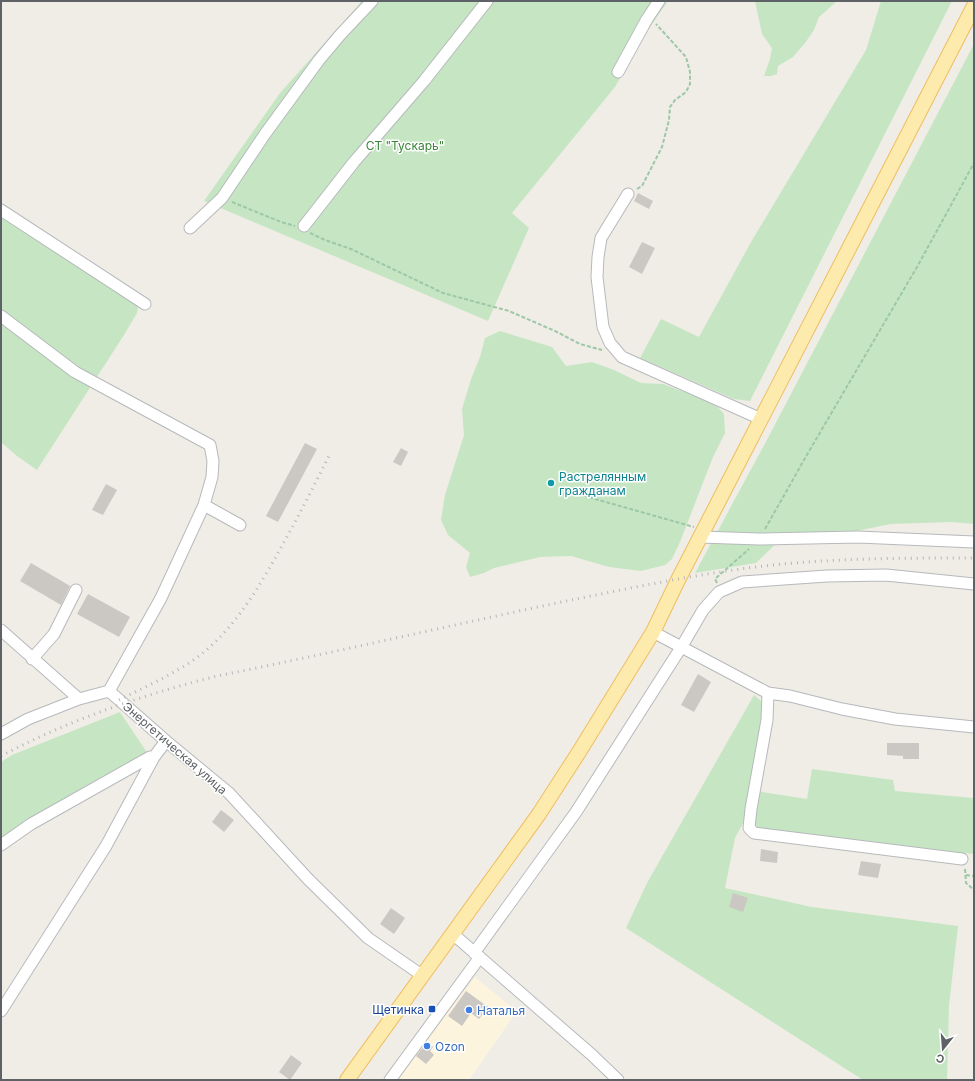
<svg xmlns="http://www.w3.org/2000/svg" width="975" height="1081" font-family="Inter,sans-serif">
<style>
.commercial{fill:#fdf4dd}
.green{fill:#c6e6c3}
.building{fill:#cbc7c3}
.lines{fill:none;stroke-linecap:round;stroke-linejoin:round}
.minor-casing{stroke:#b6b9bc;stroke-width:13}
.major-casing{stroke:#efbd60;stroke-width:16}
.path{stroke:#9dc7a6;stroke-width:2;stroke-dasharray:4 2;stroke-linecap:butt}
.minor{stroke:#fff;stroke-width:11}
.major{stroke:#fdebad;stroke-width:14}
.rail{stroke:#b4b5b6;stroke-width:3;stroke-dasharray:1 5;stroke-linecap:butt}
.culture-dot{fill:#0f9aa8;stroke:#fff;stroke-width:1.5}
.transit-dot{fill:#1a4fb4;stroke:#fff;stroke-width:1.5}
.shop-dot{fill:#3f7fe0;stroke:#fff;stroke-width:1.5}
.labels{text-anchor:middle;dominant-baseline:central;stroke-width:3;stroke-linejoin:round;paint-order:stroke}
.park-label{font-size:12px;fill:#398437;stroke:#fff}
.culture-label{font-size:12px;fill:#0d838f;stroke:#fff;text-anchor:start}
.street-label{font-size:12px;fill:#5e6266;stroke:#fff}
.transit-label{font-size:12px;fill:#164399;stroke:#fff;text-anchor:end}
.shop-label{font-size:12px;fill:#366cbe;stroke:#fff;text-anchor:start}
</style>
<rect width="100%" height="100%" fill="#f0ede6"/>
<path class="commercial" d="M475 977 509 1005 512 1018 469 1080H397Z"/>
<path class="green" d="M362 1H668L646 33 615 87 512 213 529 228 488 321 204 201 280 93Z
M755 1H837L819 17 814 30 805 43 793 57 778 66 777 74 771 76H764L770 59 772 48 762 34Z
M881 1H952L750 401 734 399 640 358 661 319 699 337 751 242 866 50Z
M974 44V524L952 522 890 524 852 532H788L756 563 695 573 769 436Z
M1 206 140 298 137 313 124 335 37 470 17 456 1 442Z
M500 331 552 347 566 366 592 362 614 370 641 383 663 384 692 395 717 406 724 414 725 433 713 457 680 542 672 559 665 565 641 571 609 567 571 556 540 557 494 568 484 573 470 577 466 567 470 553 448 535 441 520 445 495 464 435 462 409 471 379 480 357 485 338Z
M754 695 762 702 763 721 743 823 735 838 725 888 812 907 958 926 949 1006 947 1080H863L626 928 647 883Z
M120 712 150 757 1 848V762L12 755Z
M812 769 893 780 895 791 974 798V854L891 846 753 828 756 791 807 799Z"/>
<path class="building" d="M638 193 653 201 649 209 634 201Z
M642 242 655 248 642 274 629 267Z
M305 443 317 449 278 522 266 516Z
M401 448 408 452 401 466 393 462Z
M106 484 117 490 103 515 92 510Z
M31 563 70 586 61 605 20 581Z
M88 594 130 617 119 637 77 614Z
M698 674 711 682 694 712 681 705Z
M887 743H919V759H903V756L887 755Z
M221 810 234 820 224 832 212 822Z
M761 849 778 852 777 863 760 861Z
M861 861 881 864 878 878 858 875Z
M733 893 748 898 743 912 729 907Z
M391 908 405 918 394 934 380 924Z
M466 991 488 1007 479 1019 471 1013 462 1026 448 1016Z
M427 1042 433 1047 430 1051 434 1055 426 1064 416 1056Z
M291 1055 302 1063 290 1080 279 1072Z"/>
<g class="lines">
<g class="minor-casing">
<path id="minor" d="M618 72 647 19 659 1
M628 194 601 238 598 257 597 277 603 327 610 343 622 357 761 419
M1 210 145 304
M304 226 354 162 424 81 487 1
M190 228 222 198 265 134 319 60 340 35 372 1
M1 316 75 372 210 445 213 461 212 477 204 505 161 598 109 691
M204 505 240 525
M700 537 759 539 858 537 974 542
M1 630 79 699
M653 632 768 693 790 696 842 709 895 719 974 727
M32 659 54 634 76 590
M109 691 166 741 229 793 308 879 368 938 423 976
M768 693 767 720 751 809 749 828 754 833 962 859
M1 734 28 719 79 699 109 691
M1 845 31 824 150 757H154
M453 934 592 1055 618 1080
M474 953 576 812 682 646 703 610 719 592 742 582 827 576 886 575 974 584
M1 1011 106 846 154 757 166 741
M390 1080 480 957"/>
</g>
<g class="major-casing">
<path id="major" d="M347 1080 539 814 579 752 653 632 678 580 974 6"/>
</g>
<path class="path" d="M637 189 642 186 662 147 669 120 670 107 675 100 686 92 690 84V72L686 57 656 24
M232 202 281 222 295 226
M310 233 325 240 351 249 443 293 509 311 555 331 580 344 602 350
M560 489 694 527
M765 529 808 453 917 267 974 163
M717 583 715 579 749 549
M965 869 966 883 974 890
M966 875 974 876"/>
<use href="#minor" class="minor"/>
<use href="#major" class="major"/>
<path class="rail" d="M119 700C141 689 165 678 186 665 228 639 255 594 278 553 296 521 313 488 329 456
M1 756C69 720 142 695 217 676 337 652 456 624 576 599 641 586 707 572 773 565 840 558 907 558 974 558"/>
</g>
<circle class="culture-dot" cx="551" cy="483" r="4"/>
<rect class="transit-dot" x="428" y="1005" width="8" height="8" rx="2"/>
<g class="shop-dot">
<circle cx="469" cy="1010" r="4"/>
<circle cx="427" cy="1046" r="4"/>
</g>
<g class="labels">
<g class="park-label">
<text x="405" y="145">СТ "Тускарь"</text>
</g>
<g class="culture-label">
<text x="559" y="476">Растрелянным<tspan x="559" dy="14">гражданам</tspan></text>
</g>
<g class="street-label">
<text transform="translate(175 748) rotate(41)">Энергетическая улица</text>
</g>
<g class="transit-label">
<text x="424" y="1009">Щетинка</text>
</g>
<g class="shop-label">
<text x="477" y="1010">Наталья</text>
<text x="435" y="1046">Ozon</text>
</g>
</g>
<rect width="975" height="1081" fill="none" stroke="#5e6266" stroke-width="4"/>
<g transform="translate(943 1049) rotate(197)" stroke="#ffffff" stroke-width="3" paint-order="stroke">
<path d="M0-3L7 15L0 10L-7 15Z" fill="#5e6266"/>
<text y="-6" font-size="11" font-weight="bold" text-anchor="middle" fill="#5e6266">С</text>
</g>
</svg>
